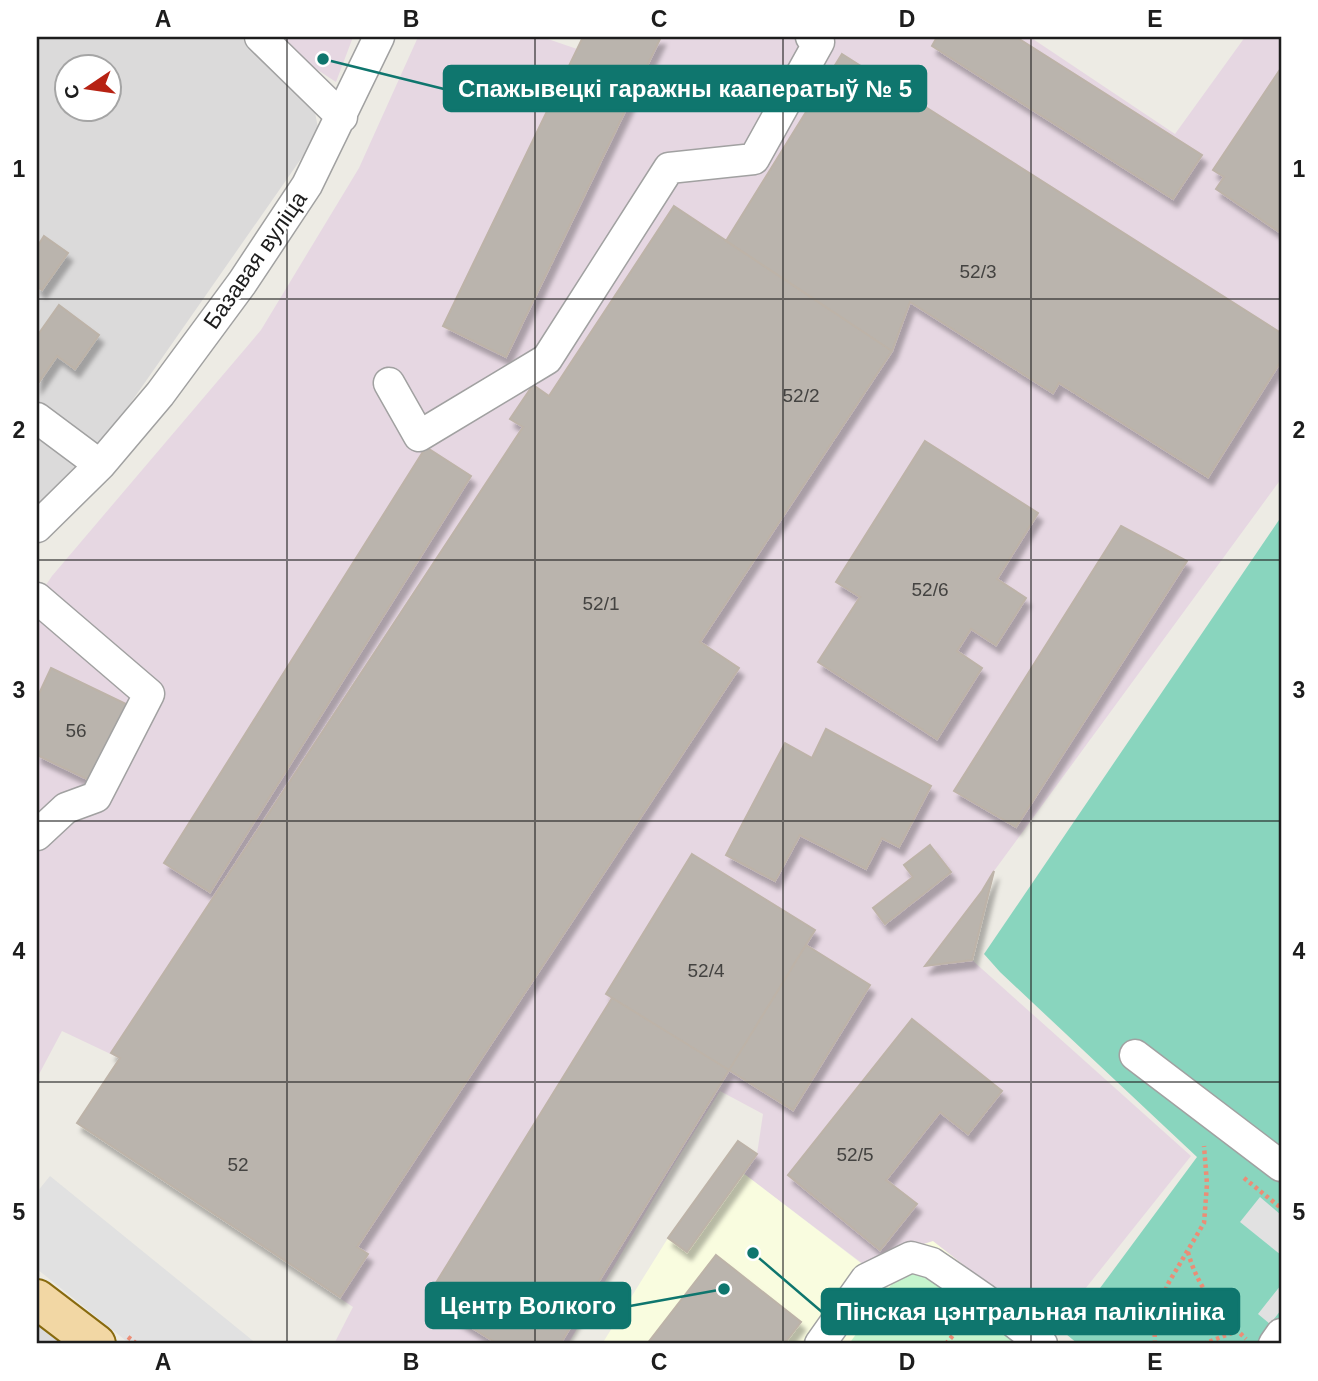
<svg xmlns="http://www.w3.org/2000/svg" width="1318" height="1381" font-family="Helvetica,sans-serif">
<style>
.residential{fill:#dbdada;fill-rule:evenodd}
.industrial{fill:#e6d7e2}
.education{fill:#f9fcdf}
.park{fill:#c5f4cd}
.pitch{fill:#89d5be}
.parking{fill:#e1e1e1}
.building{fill:#bab4ad;stroke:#bdb3a8;stroke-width:2;filter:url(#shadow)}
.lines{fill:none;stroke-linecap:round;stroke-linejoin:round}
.minor-casing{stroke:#a1a1a1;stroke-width:33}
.major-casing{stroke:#886a0e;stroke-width:42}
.path{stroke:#ec8d76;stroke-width:4.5;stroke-dasharray:3.5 3.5;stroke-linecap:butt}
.minor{stroke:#fff;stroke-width:30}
.major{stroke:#f2d7a4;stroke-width:38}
.grid{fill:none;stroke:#1d1d1d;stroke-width:2;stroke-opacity:0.55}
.labels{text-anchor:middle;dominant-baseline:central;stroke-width:5;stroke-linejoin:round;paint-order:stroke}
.number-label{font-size:19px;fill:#444341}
.street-label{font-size:23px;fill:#1d1d1d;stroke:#fff}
.leader{fill:none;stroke:#0f766e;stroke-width:2.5}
.callout-dot{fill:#0f766e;stroke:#fff;stroke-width:2.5}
.callout{fill:#0f766e;stroke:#0f766e;stroke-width:2.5}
.callout-label{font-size:24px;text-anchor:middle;font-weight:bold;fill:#fff}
.neatline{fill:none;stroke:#1d1d1d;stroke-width:2.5}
.grid-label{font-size:23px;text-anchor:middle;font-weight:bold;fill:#1d1d1d}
</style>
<defs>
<filter id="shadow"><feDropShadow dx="4.5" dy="8" stdDeviation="2" flood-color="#0004"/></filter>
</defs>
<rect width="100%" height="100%" fill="#edebe4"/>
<path class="residential" d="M37 37H240L312 97 319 133 102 444 37 508ZM66 66H108V108H66Z
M37 1319 68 1344H37Z"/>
<path class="industrial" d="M267 37H353L336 82Z
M418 37H542L577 49 583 37H1030L1175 134 1245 37H1281V479L994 871 972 960 1191 1156 1050 1333 863 1264 743 1173 757 1154 763 1114 720 1091 673 1166 568 1344H334L353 1307 77 1123 119 1058 62 1031 37 1078V598L52 576 261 330 359 168Z"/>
<path class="education" d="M738 1141 757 1154 743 1173 862 1264 933 1241 1064 1344H602L668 1238Z"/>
<path class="park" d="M911 1257 1018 1344H849Z"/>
<path class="pitch" d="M1281 517V1344H1078L1066 1334 1197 1157 1000 972 984 954Z"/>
<path class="parking" d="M50 1176 257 1344H130L37 1269V1192Z
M1260 1197 1281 1215V1255L1240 1222Z
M1281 1285V1310L1270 1324 1258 1314Z"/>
<path class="building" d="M583 37H661L506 357 443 326Z
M937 37H1016L1202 155 1173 199 932 46Z
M842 54 1281 333V361L1208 477 1059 383 1053 393 910 302 892 351 726 241Z
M1281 68V233L1216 189 1224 177 1213 170Z
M674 206 892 351 700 642 739 668 357 1247 368 1254 340 1297 77 1123 120 1058 111 1053 523 427 510 419 533 385 549 396Z
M44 236 68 253 42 290 37 287V247Z
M59 305 99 335 75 369 57 356 37 385V336Z
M925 441 1038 513 997 579 1026 598 996 645 971 629 957 651 982 668 937 739 818 662 860 597 836 582Z
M426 447 471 476 210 892 164 863Z
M1121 526 1187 561 1016 827 954 791Z
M51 668 128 705 91 781 37 755V698Z
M826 729 931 786 899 847 882 838 866 869 800 835 775 881 726 855 785 743 812 758Z
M930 845 951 872 885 924 873 908 913 877 904 865Z
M692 854 815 930 729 1070 606 994Z
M994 871 972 960 925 966 982 891Z
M806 945 870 985 793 1110 729 1070Z
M612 998 729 1070 560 1344H498L426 1299Z
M912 1019 1002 1091 968 1134 940 1112 886 1180 917 1204 880 1250 788 1175Z
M738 1141 757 1154 687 1252 668 1238Z
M716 1255 801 1322 784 1344H647Z"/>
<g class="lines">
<g class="minor-casing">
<path id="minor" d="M260 37 342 117
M389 383 419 436 547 359 669 168 754 159 819 42 811 37
M37 418 100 465
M37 527 100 465 160 394 242 283 307 185 379 37
M37 598 149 694 96 797 66 808 37 835
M1135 1055 1281 1166
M820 1344 866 1279 911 1257 932 1263 983 1298 1042 1344
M1274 1344 1281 1334"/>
</g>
<g class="major-casing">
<path id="major" d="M37 1299 96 1344"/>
</g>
<path class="path" d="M1244 1178 1281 1208
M1188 1252C1197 1287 1220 1314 1246 1339
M128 1337 137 1344
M946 1344 965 1320
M1155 1344 1154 1316 1169 1282 1204 1223 1207 1184 1204 1146
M1203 1344 1237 1331"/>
<use href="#minor" class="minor"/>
<use href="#major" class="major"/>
</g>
<path class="grid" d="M287 37V1344M535 37V1344M783 37V1344M1031 37V1344M37 299H1281M37 560H1281M37 821H1281M37 1082H1281"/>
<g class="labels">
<g class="number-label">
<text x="978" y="271">52/3</text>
<text x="801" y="395">52/2</text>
<text x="930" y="589">52/6</text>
<text x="601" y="603">52/1</text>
<text x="76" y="730">56</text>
<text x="706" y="970">52/4</text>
<text x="855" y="1154">52/5</text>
<text x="238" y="1164">52</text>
</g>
<g class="street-label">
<text transform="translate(255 260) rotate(-55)">Базавая вуліца</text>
</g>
</g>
<path class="leader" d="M323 59L444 89M724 1289L630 1306M753 1253L822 1312"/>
<g class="callout-dot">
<circle cx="323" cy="59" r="7"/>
<circle cx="724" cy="1289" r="7"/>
<circle cx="753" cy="1253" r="7"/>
</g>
<g class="callout">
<rect x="444" y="66" width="482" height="45" rx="7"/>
<rect x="426" y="1283" width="204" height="45" rx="7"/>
<rect x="822" y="1289" width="417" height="45" rx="7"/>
</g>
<g class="callout-label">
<text x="685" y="97">Спажывецкі гаражны кааператыў № 5</text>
<text x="528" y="1314">Центр Волкого</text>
<text x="1030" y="1320">Пінская цэнтральная паліклініка</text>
</g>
<rect width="1318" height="1381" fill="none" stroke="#ffffff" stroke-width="77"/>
<g transform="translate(88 88) rotate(257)"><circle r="33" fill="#ffffff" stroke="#a5a5a5" stroke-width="2"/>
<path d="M0-5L12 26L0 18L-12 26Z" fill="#b72213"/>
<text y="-10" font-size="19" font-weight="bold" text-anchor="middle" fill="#1d1d1d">С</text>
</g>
<rect x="38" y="38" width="1242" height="1304" class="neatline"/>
<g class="grid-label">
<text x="163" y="27">A</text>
<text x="411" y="27">B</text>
<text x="659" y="27">C</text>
<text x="907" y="27">D</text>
<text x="1155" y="27">E</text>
<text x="19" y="177">1</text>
<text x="1299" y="177">1</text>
<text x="19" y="438">2</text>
<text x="1299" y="438">2</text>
<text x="19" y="698">3</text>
<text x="1299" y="698">3</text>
<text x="19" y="959">4</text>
<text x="1299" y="959">4</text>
<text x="19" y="1220">5</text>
<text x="1299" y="1220">5</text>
<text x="163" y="1370">A</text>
<text x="411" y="1370">B</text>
<text x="659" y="1370">C</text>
<text x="907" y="1370">D</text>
<text x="1155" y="1370">E</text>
</g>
</svg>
